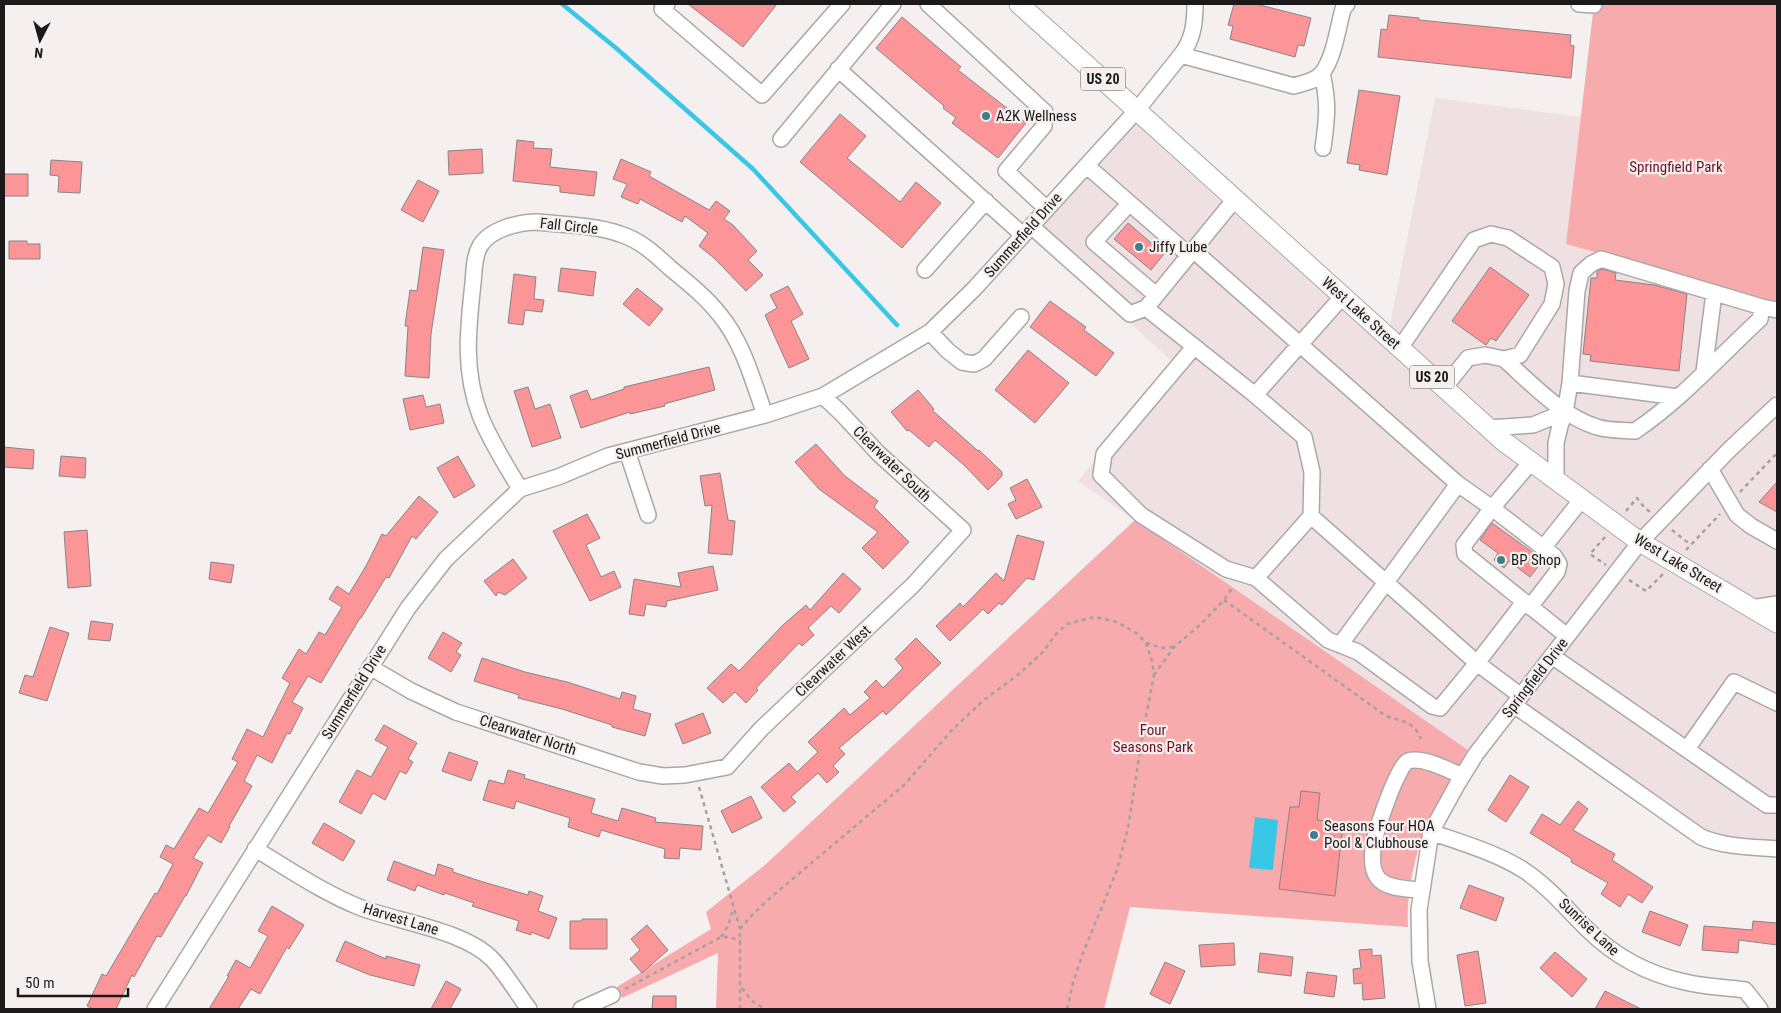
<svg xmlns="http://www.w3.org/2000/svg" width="1781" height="1013" font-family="'Roboto Condensed',sans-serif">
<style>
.built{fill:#efe1e1}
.green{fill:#f8abac}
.water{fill:#38c8e6}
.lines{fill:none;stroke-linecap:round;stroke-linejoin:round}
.stream{stroke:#38c8e6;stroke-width:4.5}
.building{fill:#fb9598;stroke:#898484}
.minor-casing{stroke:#aca7a7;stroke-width:18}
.major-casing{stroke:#aca7a7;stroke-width:21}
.path{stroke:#a4a0a0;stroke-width:2.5;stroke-dasharray:4 4;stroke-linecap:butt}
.minor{stroke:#fff;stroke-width:15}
.major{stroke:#fff;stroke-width:19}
.poi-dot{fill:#3c7f8f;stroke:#f5efef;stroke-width:2}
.labels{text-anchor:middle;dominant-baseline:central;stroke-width:4.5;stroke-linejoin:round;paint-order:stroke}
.shield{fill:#f5efef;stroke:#5c5959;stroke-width:1}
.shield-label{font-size:14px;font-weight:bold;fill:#1b1919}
.poi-label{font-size:15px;fill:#1b1919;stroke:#f5efef;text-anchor:start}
.park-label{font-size:15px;fill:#6d1221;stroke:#f5efef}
.street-label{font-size:15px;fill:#1b1919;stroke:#f5efef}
</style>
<rect width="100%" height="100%" fill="#f5efef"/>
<path class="built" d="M1435 98 1581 117 1566 244 1777 303V392L1641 533 1504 435 1389 330Z
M1138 117 1631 544 1468 750 1078 481 1175 364 1032 233Z
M1777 413V617L1648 542Z
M1641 549 1777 630V856L1707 848 1514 713Z"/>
<path class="green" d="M1594 4H1777V303L1566 244Z
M1135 520 1468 750C1454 776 1438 802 1426 828 1414 856 1406 896 1408 927L1130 907 1104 1009H716L718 953 622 998 617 987 711 929 706 912 765 865Z"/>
<path class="water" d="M1255 817 1278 820 1273 870 1249 868Z"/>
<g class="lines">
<path class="stream" d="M562 4 616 48 753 169 897 325"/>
</g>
<path class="building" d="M688 4H777L743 47Z
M1234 4H1256L1311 18 1304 46 1298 45 1295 57 1230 39 1233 26 1228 25Z
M1389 15 1419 18V20L1571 35 1570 45 1574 46 1571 78 1378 57 1381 29 1387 30Z
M902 17 961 67 958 70 1026 123 998 158 952 123 956 118 943 108 944 106 876 48Z
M1359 90 1400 96 1387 175 1359 170 1360 165 1347 163Z
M840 114 866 136 847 158 900 202 916 182 941 203 902 248 800 162Z
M517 140 534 142 533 148 552 149 550 167 597 172 594 196 560 192V186L513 181Z
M482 149 483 173 449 175 448 151Z
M621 159 651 172 649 176 709 210 716 201 730 211 724 219 733 225 757 251 748 260 763 275 746 291 714 258 699 246 708 233 685 216 682 222 640 199 638 204 621 197 627 184 613 179Z
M51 160 82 162 80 193 58 192 59 176 50 175Z
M4 174H28V196H4Z
M418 180 439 191 423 222 401 210Z
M1128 223 1164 254 1151 270 1114 239Z
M9 241H27V244H40V259H9Z
M423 247 444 250 431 334 429 378 405 376 408 326H405L410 290 417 291Z
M1490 267 1529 295 1496 341 1491 338 1486 345 1452 321Z
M561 268 596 272 593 296 558 291Z
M1602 269 1616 273 1615 280 1654 285 1687 294 1679 371 1590 361 1591 355 1583 354 1591 278H1597V271Z
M514 274 536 277 534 299 544 300 542 312 525 310 523 325 508 323Z
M788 286 803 314 791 321 809 359 789 368 765 315 777 308 770 295Z
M637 288 663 309 649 326 623 304Z
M1050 301 1086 327 1084 330 1114 353 1096 376 1030 327Z
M1028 350 1069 383 1035 423 995 390Z
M709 367 715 390 664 404 665 406 630 414V412L581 428 570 396 587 390 591 400 624 389V387Z
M528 387 535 409 550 404 561 438 532 447 514 391Z
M918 390 934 409 932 410 978 451 979 450 1002 472V476L988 490 964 465 935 440 929 447 909 430 907 431 891 412Z
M423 395 426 407 440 404 444 423 410 430 403 399Z
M816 444 845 476 878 501 874 507 909 542 883 569 862 548 878 532 819 489 795 462Z
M4 447 34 450 33 469 4 467Z
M61 456 86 458 85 478 59 476Z
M458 456 475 486 454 498 437 468Z
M720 473 728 520 735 521 732 555 708 553 712 505 705 506 700 476Z
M1027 479 1042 507 1016 519 1008 504 1016 500 1010 488Z
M1777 482V512L1759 502Z
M419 496 438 512 416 539 412 536 389 578 386 577 361 618H360L321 683 308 676 292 702 303 708 290 734 287 733 272 763 257 755 244 781 252 786 229 826 230 827 221 843 208 835 193 858 203 863 186 896H185L161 937 157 936 134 977 132 975 116 1009H93L87 1006 102 974 106 976 155 893 157 894 173 864 160 857 166 845 174 849 199 808 208 813 238 762 232 759 247 729 263 737 290 683 282 678 299 649 306 654 319 632 325 635 342 607 329 599 337 586 349 594 366 566 382 534 386 536Z
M587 514 600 538 586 545 601 577 614 571 621 587 590 601 553 531Z
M1492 523 1543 560 1530 577 1509 561 1504 568 1494 560 1498 553 1480 540Z
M87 530 91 586 68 588 64 532Z
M1017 535 1044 542 1034 580 1027 578 1002 605 999 603 988 614 983 609 950 641 936 626 960 603 963 607 996 573 1004 581Z
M513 559 527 578 505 595 498 592 496 596 484 581Z
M211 562 234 565 231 583 209 579Z
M713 566 718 590 667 601 666 607 646 604 644 616 629 614 634 579 681 587 678 573Z
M843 573 861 589 839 613 831 606 808 628 814 635 802 646 799 643 756 688 758 690 746 703 735 692 723 703 707 688 731 664 739 671 783 625 806 605 810 610Z
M91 621 113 624 110 641 88 639Z
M50 627 69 633 47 701 19 693 25 675 33 677Z
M443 632 462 643 456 652 461 655 451 672 428 658Z
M916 638 941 663 886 715 883 711 839 748 845 754 833 766 839 772 827 783 818 773 791 797 796 802 784 812 761 787 789 763 797 772 818 752 808 742 844 708 850 715 870 698 864 692 876 680 883 688 903 668 895 659Z
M482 658 525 672 567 682 620 699 622 692 636 696 633 709 651 714 645 736 612 727V725L562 709 518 698 519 695 474 681Z
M703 713 711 733 683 744 675 724Z
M384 725 417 743 408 759 413 762 406 774 400 771 385 800 373 793 361 814 339 802 357 770 371 777 388 747 375 740Z
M449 752 478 762 471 781 442 771Z
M508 770 525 775 524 778 595 799 591 813 618 821 622 808 656 818 655 822 703 826 701 850 680 848 679 859 664 858 665 849 601 830 599 837 568 827 570 818 516 801 514 809 483 800 489 780 504 784Z
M1510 775 1529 787 1506 822 1488 810Z
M1301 791 1320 793 1317 820 1343 823 1335 896 1279 889 1290 807H1299Z
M751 796 762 818 732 833 721 811Z
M1578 801 1588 809 1573 830 1615 854 1612 860 1653 887 1642 903 1628 894 1620 907 1601 894 1608 883 1571 862 1572 859 1530 833 1542 814 1560 825Z
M324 823 355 841 343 861 312 843Z
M394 861 435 876 438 864 453 869V872L480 881 528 895 529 891 543 896 538 911 557 918 549 939 531 932V935L516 930 519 921 472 906 474 903 445 893 444 895 417 885 415 891 387 880Z
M1469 885 1504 898 1496 921 1460 908Z
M272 906 304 925 289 949 287 947 260 994 251 989 238 1009H209L229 976H227L236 960 250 968 268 936 258 931Z
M1650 911 1688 925 1680 946 1642 932Z
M582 919H607V949H570V921H582Z
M1753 921 1777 923V945L1739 940 1738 953 1702 950 1704 926 1752 930Z
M647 925 668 950 642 973 630 959 640 950 631 939Z
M345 941 386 959V956L420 965 414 986 370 975 336 961Z
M1234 943 1235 965 1201 967 1199 945Z
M1372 949V956L1381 955 1385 998 1363 1000 1362 983 1354 984 1353 969 1361 968 1359 950Z
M1478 951 1486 1003 1465 1006 1457 955Z
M1555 952 1587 979 1572 997 1540 968Z
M1260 953 1293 957 1291 976 1258 972Z
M1165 962 1185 971 1170 1004 1150 994Z
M1307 972 1337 976 1334 997 1304 993Z
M446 981 461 989 450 1009H431Z
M1605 991 1641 1009H1595Z
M653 996H676V1009H652Z"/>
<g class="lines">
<g class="minor-casing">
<path id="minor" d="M667 4 662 9 762 95 842 4
M928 4 1045 112 1044 126 1006 171 1047 209
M1579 4 1594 5
M1181 55C1193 40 1195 23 1195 4
M838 69 1023 235
M1322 73C1329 103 1327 118 1323 148
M781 139 893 4
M1087 166 1189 255
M1235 199 1146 308 1255 395
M1129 204 1094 242 1156 295
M1031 226 1130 314 1146 308
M1193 250 1458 484
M925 270 986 201
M1343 296 1255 395 1304 437 1312 472 1311 516 1256 578 1328 640 1358 652 1432 706 1440 708 1477 663 1521 696
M1762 307 1777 310
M930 332 948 351 962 362 974 364 984 359 1021 317
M1194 347 1104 454 1101 475 1141 515 1226 569 1256 578
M1400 348 1474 240 1491 234 1508 238 1552 267 1556 284 1552 304 1520 355 1504 359 1485 355 1468 358 1444 388
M1504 359C1531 383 1561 416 1597 427 1609 431 1623 430 1635 431 1681 400 1719 357 1760 319L1762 307 1601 259 1591 264 1581 273 1577 291 1570 383 1565 412 1560 426 1556 443V481
M1704 372 1714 293
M1570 383 1678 397
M1488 428 1533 425 1565 412
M627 451 648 515
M1710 469 1737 515 1751 526 1777 541
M520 489C506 465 490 441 480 415 463 370 468 329 473 283 474 272 474 256 480 246 490 229 519 222 538 222 565 225 595 225 620 234 640 240 655 254 670 268 687 282 706 297 720 315 743 343 753 381 765 415
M1311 516 1477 663 1524 602
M1543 548 1582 499
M1530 607 1557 572 1559 564 1554 556 1492 508 1531 462
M1751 608 1777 604
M1340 645 1458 484 1492 508 1464 545 1465 554 1567 636
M1552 656 1751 794 1767 805H1777
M370 667 411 691 456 712 639 772 663 776 685 775 727 767 761 729 913 585 963 530 878 453 841 413 823 396
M1514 705 1701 837C1724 847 1752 847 1777 849
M1687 749 1734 682 1777 703
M1431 832C1462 843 1494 852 1522 869 1547 885 1566 908 1586 928 1614 956 1647 974 1685 982 1704 987 1725 987 1745 990L1760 1009
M255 849C289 869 322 892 359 907 397 922 465 930 493 960 506 974 517 993 529 1009
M1421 890C1409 889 1386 889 1378 878 1372 871 1372 858 1373 849 1374 835 1397 766 1408 761 1422 756 1449 770 1462 776
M155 1009 408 608 446 559 520 489 558 477 608 456 765 415 823 396 930 332 974 289 1137 110 1181 55 1294 86C1304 83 1316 81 1322 73 1334 58 1338 27 1343 9L1347 4
M581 1009 612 995
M1428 1009 1420 961 1419 910 1431 832 1458 783 1476 754 1640 542 1730 449 1777 405"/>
</g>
<g class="major-casing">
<path id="major" d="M1019 4 1503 441 1640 542 1777 623"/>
</g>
<path class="path" d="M1740 492 1777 453
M1626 511 1637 498 1644 507 1650 512
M1672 530 1691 545
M1605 537 1590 554 1606 565
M1686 550 1720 514
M1629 580 1646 591 1663 574
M1224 600 1386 716C1404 722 1413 721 1421 739
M1146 643 1162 648 1174 647
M1154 675 1174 647 1200 625 1224 600 1233 587
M699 787 740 929V1009
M740 929 753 914 770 898 904 785 953 729 984 700 1019 674 1044 651 1055 635 1067 624 1095 617 1117 622 1138 634 1146 643 1152 661 1154 675 1143 732 1128 828 1117 870 1083 953 1073 983 1067 1009
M721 937 728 926 733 909
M742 988 752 1001 765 1009
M625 989 721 937H729L741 941"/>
<use href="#minor" class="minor"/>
<use href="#major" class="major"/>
</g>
<g class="poi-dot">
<circle cx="986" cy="116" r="5"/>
<circle cx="1139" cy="247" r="5"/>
<circle cx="1501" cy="560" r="5"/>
<circle cx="1314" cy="835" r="5"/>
</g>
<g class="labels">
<g class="shield">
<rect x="1080.5" y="67.5" width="45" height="23" rx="4"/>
<rect x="1409.5" y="365.5" width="45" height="23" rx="4"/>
</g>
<g class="shield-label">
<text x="1103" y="79">US 20</text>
<text x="1432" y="377">US 20</text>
</g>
<g class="poi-label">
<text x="996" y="116">A2K Wellness</text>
<text x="1149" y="247">Jiffy Lube</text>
<text x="1511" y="560">BP Shop</text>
<text x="1324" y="826">Seasons Four HOA<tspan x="1324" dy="17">Pool &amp; Clubhouse</tspan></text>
</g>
<g class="park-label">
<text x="1676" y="167">Springfield Park</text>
<text x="1153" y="730">Four<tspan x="1153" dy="17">Seasons Park</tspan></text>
</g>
<g class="street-label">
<text transform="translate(569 226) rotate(6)">Fall Circle</text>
<text transform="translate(1023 235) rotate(-48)">Summerfield Drive</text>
<text transform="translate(1361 313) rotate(42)">West Lake Street</text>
<text transform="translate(668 441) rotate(-15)">Summerfield Drive</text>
<text transform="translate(892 464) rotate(44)">Clearwater South</text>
<text transform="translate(1678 563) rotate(31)">West Lake Street</text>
<text transform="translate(833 661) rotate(-43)">Clearwater West</text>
<text transform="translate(1535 678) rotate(-52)">Springfield Drive</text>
<text transform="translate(354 692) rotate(-58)">Summerfield Drive</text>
<text transform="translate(528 735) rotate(18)">Clearwater North</text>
<text transform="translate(401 919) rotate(17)">Harvest Lane</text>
<text transform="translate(1589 927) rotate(43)">Sunrise Lane</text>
</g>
</g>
<rect width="1781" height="1013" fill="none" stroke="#1b1919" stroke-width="10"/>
<g transform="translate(40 40) rotate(186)" stroke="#f5efef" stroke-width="4" paint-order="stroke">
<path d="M0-4L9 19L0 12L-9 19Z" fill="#1b1919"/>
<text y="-8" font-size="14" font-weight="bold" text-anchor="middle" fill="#1b1919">N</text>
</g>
<path d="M18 988v8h110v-8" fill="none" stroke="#1b1919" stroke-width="2.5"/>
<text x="25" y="988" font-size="15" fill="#1b1919" stroke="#f5efef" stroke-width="4" paint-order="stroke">50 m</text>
</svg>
